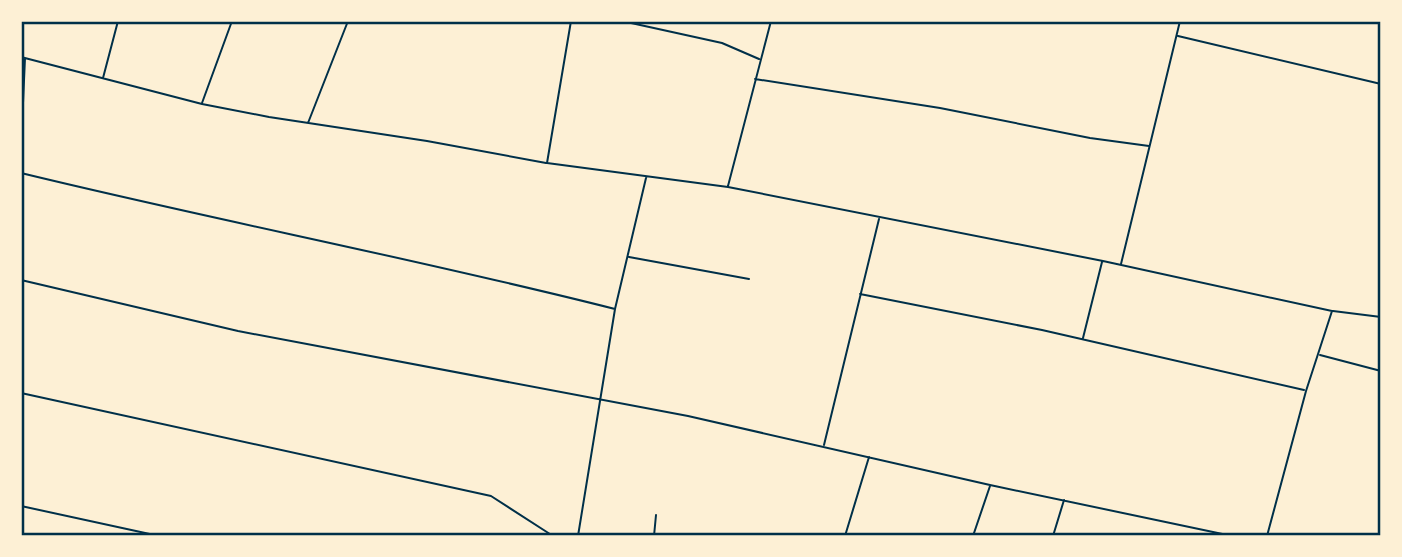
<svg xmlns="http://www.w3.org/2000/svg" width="1402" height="557" font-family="'Roboto Condensed',sans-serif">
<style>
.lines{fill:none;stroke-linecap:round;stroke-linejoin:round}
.minor{stroke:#003049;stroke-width:2}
.neatline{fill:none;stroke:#003049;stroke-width:2.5}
</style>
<rect width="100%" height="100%" fill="#fdf0d5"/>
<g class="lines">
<path class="minor" d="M571 21 547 163 728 187 1103 261 1332 311 1306 391 1267 536
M622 21 722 43 759 59
M1178 36 1381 84
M21 57 202 104 269 117 427 141 546 163
M103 78 118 21
M755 79 940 108 1090 138 1149 146
M202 103 232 21
M308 123 348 21
M21 148 25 58
M21 173C218 221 418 259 615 309
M728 186 771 21
M629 257 749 279
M1121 264 1180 21
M21 280 238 331 688 416 990 485 1232 536
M860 294 1042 330 1304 390
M1333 311 1381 317
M1083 338 1102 262
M1320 355 1381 371
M21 393 491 496 553 536
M824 445 879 219
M21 506 159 536
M578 536 615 309 646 178
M654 536 656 515
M845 536 869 457
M973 536 990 486
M1053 536 1064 500"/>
</g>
<rect width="1402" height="557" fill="none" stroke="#fdf0d5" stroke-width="46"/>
<rect x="23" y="23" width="1356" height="511" class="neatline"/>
</svg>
